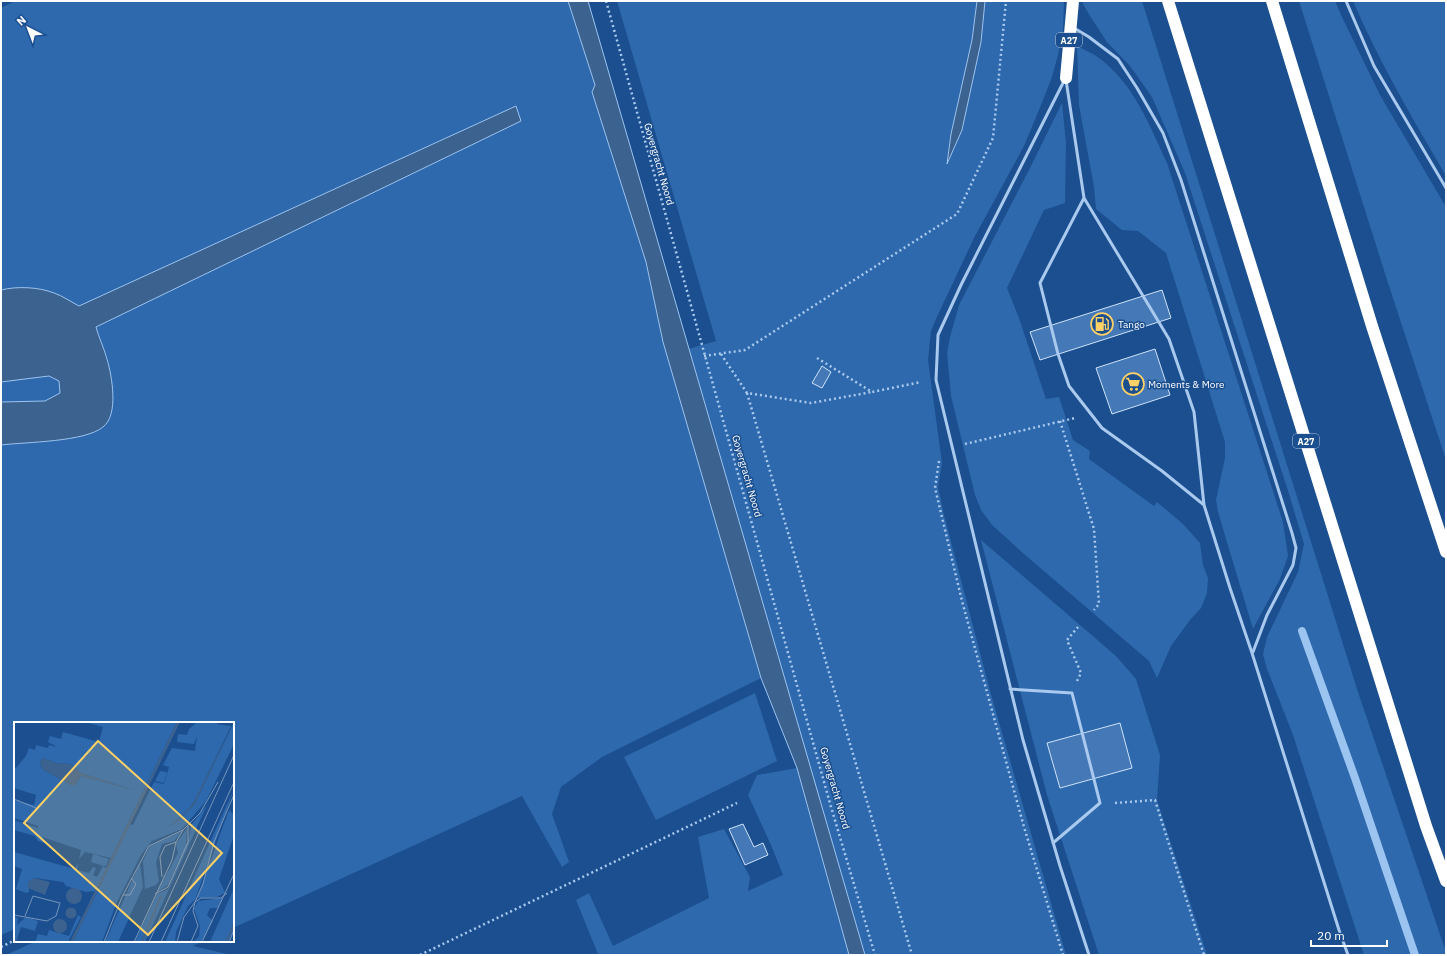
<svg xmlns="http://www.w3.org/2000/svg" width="1447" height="956" font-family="'IBM Plex Sans',sans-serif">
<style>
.green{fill:#2e69ad}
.water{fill:#3c6290;stroke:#9cc4f0}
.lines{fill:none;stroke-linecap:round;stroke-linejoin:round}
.stream{stroke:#9cc4f0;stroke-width:8}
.building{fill:#4478b7;stroke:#cfe3fa}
.path{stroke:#a9c9ee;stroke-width:2.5;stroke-dasharray:2 3;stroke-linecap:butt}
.lane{stroke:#a9c9ee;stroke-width:3}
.highway{stroke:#fff;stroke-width:12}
.labels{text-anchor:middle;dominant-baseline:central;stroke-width:3;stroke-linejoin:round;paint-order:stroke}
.shield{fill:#1b4f8f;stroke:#bbcadd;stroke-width:1}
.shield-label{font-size:9px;font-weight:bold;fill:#fff}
.street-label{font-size:10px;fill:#fff;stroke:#1b4f8f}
.poi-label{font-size:10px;fill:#fff;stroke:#1b4f8f;text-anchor:start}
.inset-river{fill:none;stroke:#3c6290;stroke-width:2}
.inset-road{fill:none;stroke:#7695bc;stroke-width:1}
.view{fill:#ffd166;fill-opacity:0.15;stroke:#ffd166;stroke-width:2}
.inset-edge{fill:none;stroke:#fff;stroke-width:2}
</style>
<rect width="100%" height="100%" fill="#1b4f8f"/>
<path class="green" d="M15 1H568L595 85 592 92 646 262 663 342 761 678 602 757 561 787 552 814 569 862 562 867 522 796 233 928V723H15V929L1 935V445L51 441 87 435 104 427 108 360 96 327 521 121 516 106 79 306 54 293 9 288 1 290V8Z
M617 1H977L972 40 951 134 947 162 981 42 985 1H1064L1063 30 1058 55 1052 77 1039 110 1024 146 974 238 936 319 931 331 928 360 942 463 938 487 944 515 990 691 1066 955H864L688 349 716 341Z
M1083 1H1142L1358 692 1446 952V955H1364L1293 735 1267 669 1263 654 1267 637 1298 572 1304 544 1289 494 1185 173 1152 97 1130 66 1107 42 1090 16 1083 4Z
M1299 1H1335L1342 17 1380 95 1446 207V460L1388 283Z
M1353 1H1446V176C1413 119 1379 62 1353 1Z
M1077 46C1084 50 1093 53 1099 58 1134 84 1149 124 1167 163L1283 522 1288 556 1280 579 1253 629 1218 512 1216 500 1225 458V442L1166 253 1138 231 1122 230 1096 209 1094 187 1079 105Z
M1062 103 1066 143 1065 203 1044 210 1007 288 1019 318 1046 399 1059 397 1073 440 1090 451 1089 459 1154 506 1157 502 1183 524 1200 543 1203 565 1208 578 1207 593 1201 608 1190 620 1171 646 1157 678 1149 661 1024 554 992 525 981 510 975 495 951 396 947 353 950 337 959 305 1029 170Z
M49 376 59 381 61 393 45 401 1 402V382Z
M981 540 1116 656 1136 679 1160 755 1157 800 1207 955H1099L1047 795Z
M755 693 777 761 656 820 624 757Z
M797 768 849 955H595L598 954 576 900 589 893 613 946 709 898 698 837 724 829 750 877 748 891 783 875 771 845 748 795 757 775Z
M36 941H203L193 946 231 955H6Z"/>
<path class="water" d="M568 1H588L865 955H849L797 768 761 678 663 342 646 262 592 92 595 85Z
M977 1H985L981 42 962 130 947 164 951 134 972 40Z
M516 106 521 121 96 327C99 338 104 348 107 359 112 376 119 415 103 427 85 442 26 442 1 445V402L45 401 60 393 59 381 49 376 1 382V290C17 286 39 287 54 293 63 296 71 302 79 306Z"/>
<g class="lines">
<path class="stream" d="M1302 631 1355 778 1415 955"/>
</g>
<path class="building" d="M1162 290 1171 318 1040 360 1030 332Z
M1155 349 1170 395 1112 414 1096 368Z
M822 366 831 372 822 388 812 383Z
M1120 723 1132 768 1060 788 1047 743Z
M743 824 754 847 763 843 768 855 745 865 729 829Z"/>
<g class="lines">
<path class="path" d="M606 1 831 807 875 955
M721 354 747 393 811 403 872 392
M704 356 745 350 957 214 993 138 1006 1
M817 358 872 392 921 382
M747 393 912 955
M1060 421 1094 529 1099 604 1094 610
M965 444 1075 418
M939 461 935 488 962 601 1024 827 1063 955
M1077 681 1081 673 1067 640 1078 627
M1115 803 1155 800 1204 955
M1 947 15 940
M420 955 737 803"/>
<path class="lane" d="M1346 1 1374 66 1446 188
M1074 28 1089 37 1118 59 1137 88 1163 133 1181 180 1292 533 1296 548 1293 565 1267 615 1253 652
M1066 80 1084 198 1169 339 1194 412 1204 505 1230 588 1252 653 1339 930 1348 955
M1064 81 961 285 938 335 936 380 1023 740 1060 866 1089 955
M1084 198 1040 283 1058 354 1069 386 1102 428 1162 471 1204 505
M1010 689 1072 693 1100 803 1053 843"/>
<path class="highway" d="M1168 1 1426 826 1446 881
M1272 1 1372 326 1446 552
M1066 78 1073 1"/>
</g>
<defs>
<g id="fuel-ring" transform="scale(1.15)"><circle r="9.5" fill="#1b4f8f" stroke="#ffd166" stroke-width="1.5"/><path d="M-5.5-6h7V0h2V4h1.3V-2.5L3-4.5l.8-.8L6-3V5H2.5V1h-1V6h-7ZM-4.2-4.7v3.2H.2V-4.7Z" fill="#ffd166"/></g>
<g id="supermarket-ring" transform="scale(1.15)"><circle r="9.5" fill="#1b4f8f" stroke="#ffd166" stroke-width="1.5"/><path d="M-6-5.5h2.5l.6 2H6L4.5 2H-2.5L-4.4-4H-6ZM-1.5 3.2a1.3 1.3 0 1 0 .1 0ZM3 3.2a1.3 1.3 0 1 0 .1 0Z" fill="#ffd166"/></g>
</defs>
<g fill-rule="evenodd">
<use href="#fuel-ring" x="1102" y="324"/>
<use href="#supermarket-ring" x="1133" y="384"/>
</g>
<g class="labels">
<g class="shield">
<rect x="1056" y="33" width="26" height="14" rx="3"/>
<rect x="1293" y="434" width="26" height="14" rx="3"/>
</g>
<g class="shield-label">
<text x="1069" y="40">A27</text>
<text x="1306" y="441">A27</text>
</g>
<g class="street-label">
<text transform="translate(659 164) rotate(74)">Goyergracht Noord</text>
<text transform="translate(747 476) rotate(74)">Goyergracht Noord</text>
<text transform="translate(835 788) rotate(74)">Goyergracht Noord</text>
</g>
<g class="poi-label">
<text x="1118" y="324">Tango</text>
<text x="1148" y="384">Moments &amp; More</text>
</g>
</g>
<g transform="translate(14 722)">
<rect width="220" height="220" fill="#1b4f8f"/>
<path d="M71 0H163L97 136 71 130 65 137 67 128 28 115 31 121 24 119 21 114 0 108V98L24 106V104L0 96V78L20 83 22 73 0 66V48L12 34 15 26 21 28 22 23 34 26 35 23 43 25 34 20 36 14 47 17 49 10 85 20 89 5ZM29 36 42 41 56 42 67 51 120 68 67 54 61 63H57L28 47 26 40ZM183 0H204L203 2 217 4 183 74 174 89 154 105 165 98 181 82 220 0V22L192 79 168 107 138 119 127 133 102 182 88 220H59L116 102 119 103 140 60 150 62 155 45 149 43 158 26 181 29 183 14 180 22 163 20 164 12 173 13 175 7ZM146 49 153 50 150 61 141 59ZM220 67 181 178 174 184 162 210 161 220H151ZM193 83 131 220H121L143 172 154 167 175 116 177 103ZM215 88 220 93V113L205 157 211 171 203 175 183 176ZM173 106 172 123 154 163 143 170 164 131 162 122ZM167 110 160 119 148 122 142 140 145 159 142 163 131 167 129 139 135 126 138 123ZM0 130 61 147 64 141 63 148 75 151 79 145 82 146 79 153 83 155 89 144 77 140 79 132 95 137 92 144H89L93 147 82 169 72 170 52 164 49 160 22 156 15 159V170L12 171 2 167 8 147 0 144ZM126 141 129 165 104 220H91ZM220 166V207L214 220H196ZM209 176 204 186H196L193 193 199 199 187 220H180L185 214 186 204 180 187 184 179ZM64 193 67 195 54 220H21L24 212 33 214 35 208 55 214ZM1 195 4 196 3 203 12 195 24 199 21 209 7 205 2 220H0Z" fill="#2e69ad" fill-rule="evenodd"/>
<path d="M163 0H166L59 220H56ZM220 0 181 82 165 98 152 106 169 93 179 81ZM29 36 42 41 56 42 67 51 120 68 67 54 61 63H57L28 47 26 40ZM20 156 36 160 31 173 14 166V160ZM52 174a8 8 0 1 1 16 0a8 8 0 1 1-16 0ZM51.5 191a5.5 5.5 0 1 1 11 0a5.5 5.5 0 1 1-11 0ZM39 204a7 7 0 1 1 14 0a7 7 0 1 1-14 0Z" fill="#3c6290"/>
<path class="inset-river" d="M128 220 147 174M212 220 220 202"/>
<path class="inset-road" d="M0 77 22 86M215 84 220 73M169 108 186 91 204 60M148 155 146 135 151 124 162 120M141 172 154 165 174 120V104M109 173H116L122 162 117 156M0 193 33 199 42 194 46 181 19 174 11 194M90 220 108 175 135 124 169 108M120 220 158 138 162 120 169 108M135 220 220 33M147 220 220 60M163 220 170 195 181 180 189 162 200 120 215 84M177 220 184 204 179 189 181 180 187 176H207L213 171M188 220 220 152M215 220 220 208"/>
<path class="view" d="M84 19 208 131 134 213 10 101Z"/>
<rect width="220" height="220" class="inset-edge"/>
</g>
<rect width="1447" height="956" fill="none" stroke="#ffffff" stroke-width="4"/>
<g transform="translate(28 28) rotate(318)" stroke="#1b4f8f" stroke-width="3" paint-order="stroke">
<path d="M0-3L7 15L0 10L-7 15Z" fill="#ffffff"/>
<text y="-6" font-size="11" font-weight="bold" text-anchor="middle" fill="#ffffff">N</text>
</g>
<path d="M1311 940v6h76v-6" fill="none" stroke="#ffffff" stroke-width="2"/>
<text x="1317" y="940" font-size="12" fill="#ffffff" stroke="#1b4f8f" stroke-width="3" paint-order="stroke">20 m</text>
</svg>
